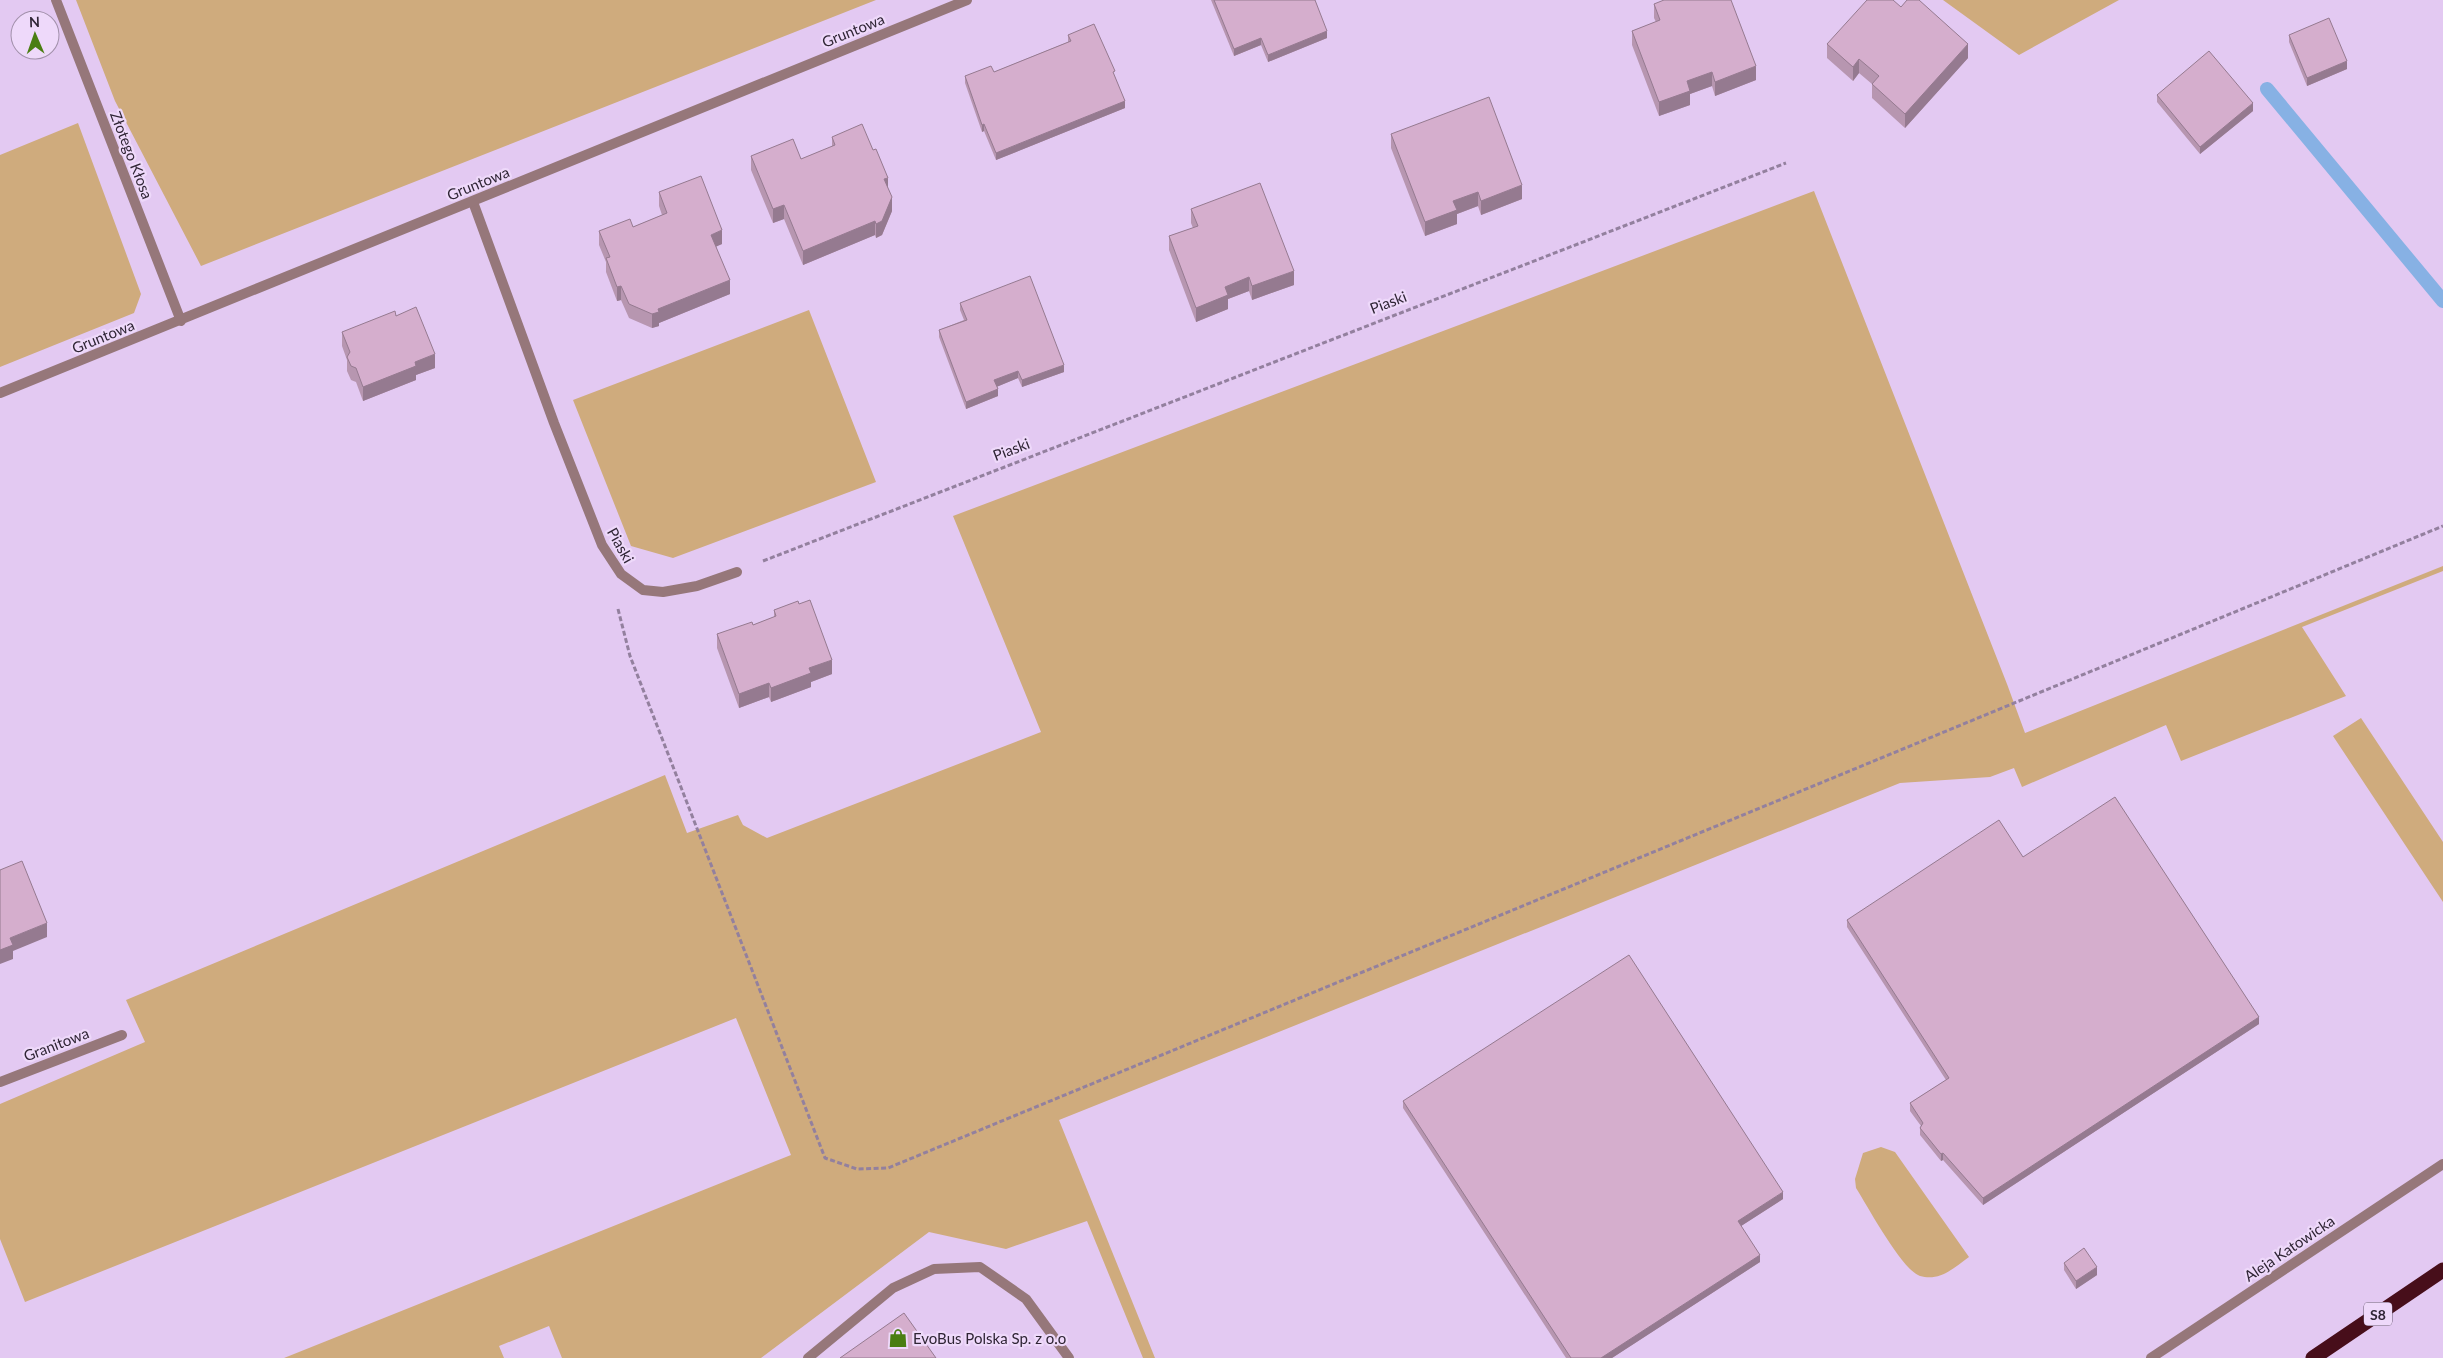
<svg xmlns="http://www.w3.org/2000/svg" width="2443" height="1358" font-family="Lato,sans-serif">
<style>
.green{fill:#cfab7d}
.lines{fill:none;stroke-linecap:round;stroke-linejoin:round}
.stream{stroke:#87b1e4;stroke-width:14}
.path{stroke:#93809e;stroke-width:3;stroke-dasharray:5 2.5;stroke-linecap:butt}
.service{stroke:#96777a;stroke-width:10}
.minor{stroke:#96777a;stroke-width:10}
.tertiary{stroke:#96777a;stroke-width:10}
.motorway{stroke:#470e1a;stroke-width:15}
.wall{fill:#b796b0}
.shaded-wall{fill:#957a90}
.building{fill:#d5aecd;stroke:#957a90}
.labels{text-anchor:middle;dominant-baseline:central;stroke-width:4.5;stroke-linejoin:round;paint-order:stroke}
.shield{fill:#eed9fa;stroke:#685b70;stroke-width:1}
.shield-label{font-size:14px;font-weight:bold;fill:#2f2535}
.street-label{font-size:15px;fill:#2f2535;stroke:#eed9fa}
.poi-label{font-size:15px;fill:#2f2535;stroke:#eed9fa;text-anchor:start}
</style>
<rect width="100%" height="100%" fill="#e3c9f2"/>
<path class="green" d="M76 0H876L201 266 115 101Z
M1943 0H2119L2019 55Z
M78 123 141 294 134 313 0 367V155Z
M1814 191 2007 684 2025 733 2443 566V571L2302 627 2346 696 2181 761 2166 725 2022 787 2014 768 1990 777 1900 783 1059 1120 1155 1358H1143L1087 1221 1006 1249 929 1232 761 1358H562L549 1326 499 1346 504 1358H284L791 1155 736 1018 25 1302 0 1239V1104L145 1042 126 1000 665 775 687 833 738 815 743 825 767 838 1041 732 953 516Z
M809 310 876 482 673 558 631 546 573 400Z
M2361 718 2443 842V902L2333 736Z
M1881 1147 1895 1152 1969 1257C1955 1267 1940 1282 1920 1276 1902 1270 1868 1207 1856 1188L1855 1179 1863 1153Z"/>
<g class="lines">
<path class="stream" d="M2267 89 2443 301"/>
<path class="path" d="M763 561 1786 163
M618 609 630 656 825 1158 857 1169 888 1168 2443 526"/>
<path class="service" d="M473 202 554 423 602 545 621 574 643 590 663 592 697 586 737 572
M808 1358 893 1288 934 1269 980 1267 1026 1299 1069 1358"/>
<path class="minor" d="M56 0 181 321
M0 393 967 0
M0 1082 122 1035"/>
<path class="tertiary" d="M2151 1358 2443 1164"/>
<path class="motorway" d="M2313 1358 2443 1270"/>
</g>
<path class="wall" d="M1211 0H1315L1327 38 1268 62 1261 45 1234 56Z
M1654 4 1756 80 1715 96 1712 86 1690 94V105L1659 116 1632 45V31L1656 22 1654 18Z
M1901 7 1968 58 1905 128 1872 98V84L1859 73 1853 81 1827 58V44Z
M1068 35 1115 77 1125 108 996 160 984 131 982 132 965 83V76L994 72 1068 42Z
M2289 35 2347 69 2307 86 2289 42Z
M2157 95 2253 111 2200 154 2157 102Z
M1391 134 1522 199 1481 215 1478 206 1457 214V224L1425 236 1391 148Z
M832 137 888 189 892 211 882 235 876 238 875 235 803 265 784 219 773 223 751 170V156L801 159 832 147Z
M659 192 722 244 716 246 730 294 659 323V326L652 328 629 318 621 300 617 301 606 272V262L599 245V231L633 227 662 215 659 206Z
M1191 209 1294 285 1252 300 1249 291 1228 299V309L1196 322 1169 250V236L1193 228 1191 223Z
M960 303 1064 372 1022 387 1018 378 996 387 998 396 966 409 939 337V330L964 320 960 310Z
M396 316 435 368 416 375V380L363 401 356 382 351 380 347 371V360L342 346V332Z
M799 604 832 674 811 682V687L771 702 769 697 739 708 717 648V634L753 625 774 617V610Z
M2023 857 2259 1024 1983 1205 1943 1160 1941 1161 1920 1135V1128L1921 1126 1910 1111V1103L1946 1080 1847 927V920Z
M1403 1101 1783 1199 1741 1226 1760 1262 1612 1358H1566L1403 1108Z
M2064 1263 2097 1275 2076 1289 2064 1270Z"/>
<path class="shaded-wall" d="M1327 31V38L1268 62V55Z
M1261 38V45L1234 56V49Z
M1968 44V58L1905 128V114Z
M1859 59V73L1853 81V67Z
M2347 61V69L2307 86V78Z
M1756 66V80L1715 96V82Z
M1712 72V86L1690 94V105L1659 116V102L1687 81Z
M1125 101V108L996 160V153Z
M2253 103V111L2200 154V147Z
M984 124V131L982 132V125Z
M888 178V192L884 179Z
M1522 185V199L1481 215V201Z
M1478 192V206L1457 214V224L1425 236V222L1453 201Z
M892 197V211L882 235 876 238V224Z
M784 205V219L773 223V209Z
M875 221V235L803 265V251Z
M722 230V244L711 249V235Z
M1294 271V285L1252 300V286Z
M1249 277V291L1228 299V309L1196 322V308L1225 287Z
M730 280V294L659 323V326L652 328V314L658 309Z
M621 286V300L617 301V287Z
M435 354V368L416 375V380L363 401V387L415 362Z
M1064 365V372L1022 387V380Z
M1018 371V378L994 388V380Z
M998 389V396L966 409V402Z
M832 660V674L811 682V687L771 702V688L809 668Z
M769 683V697L739 708V694Z
M47 923V937L13 951V959L0 964V950L10 938Z
M2259 1017V1024L1983 1205V1198Z
M1943 1153V1160L1941 1161V1154Z
M1783 1192V1199L1738 1228V1221Z
M1760 1255V1262L1612 1358H1601Z
M2097 1267V1275L2076 1289V1281Z"/>
<path class="building" d="M1214 0H1315L1327 31 1268 55 1261 38 1234 49Z
M1664 0H1731L1756 66 1715 82 1712 72 1687 81 1690 91 1659 102 1632 31 1660 20 1654 4Z
M1867 0H1893L1901 7 1907 0H1919L1968 44 1905 114 1872 84 1879 76 1859 59 1853 67 1827 44Z
M2329 18 2347 61 2307 78 2289 35Z
M1094 24 1115 71 1113 72 1125 101 996 153 984 124 982 125 965 76 991 66 994 72 1071 41 1068 35Z
M2209 51 2253 103 2200 147 2157 95Z
M1489 97 1522 185 1481 201 1478 192 1453 201 1457 210 1425 222 1391 134Z
M862 124 873 150 876 149 888 178 884 179 892 197 882 221 876 224 875 221 803 251 784 205 773 209 751 156 793 139 801 159 835 145 832 137Z
M701 176 722 230 711 235 730 280 658 309 659 312 652 314 629 304 621 286 617 287 606 258 610 257 599 231 630 219 633 227 667 213 659 192Z
M1260 183 1294 271 1252 286 1249 277 1225 287 1228 295 1196 308 1169 236 1198 226 1191 209Z
M1030 276 1064 365 1022 380 1018 371 994 380 998 389 966 402 939 330 967 320 960 303Z
M416 307 435 354 415 362 416 366 363 387 356 368 351 366 347 357 350 352 342 332 395 311 396 316Z
M810 600 832 660 809 668 811 673 771 688 769 683 739 694 717 634 752 622 753 625 776 616 774 610 798 601 799 604Z
M2115 797 2259 1017 1983 1198 1943 1153 1941 1154 1920 1128 1923 1123 1910 1103 1949 1078 1847 920 1999 820 2023 857Z
M22 861 47 923 10 938 13 945 0 950V870Z
M1629 955 1783 1192 1738 1221 1760 1255 1601 1358H1571L1403 1101Z
M2084 1248 2097 1267 2076 1281 2064 1263Z
M904 1313 936 1358H840Z"/>
<defs>
<g id="shop-bare" transform="scale(1.5)"><path d="M-5-2.5h2.3a2.7 3.5 0 0 1 5.4 0H5L5.5 6h-11ZM-1.5-2.5h3a1.5 2.3 0 0 0-3 0Z" fill="#4a7e12" stroke="#eed9fa" stroke-width="2.5" paint-order="stroke"/></g>
</defs>
<g fill-rule="evenodd">
<use href="#shop-bare" x="898" y="1338"/>
</g>
<g class="labels">
<rect class="shield" x="2364" y="1302.5" width="28" height="23" rx="4"/>
<g class="shield-label">
<text x="2378" y="1314">S8</text>
</g>
<g class="street-label">
<text transform="translate(853 30) rotate(-22)">Gruntowa</text>
<text transform="translate(132 155) rotate(69)">Złotego Kłosa</text>
<text transform="translate(478 183) rotate(-22)">Gruntowa</text>
<text transform="translate(1388 302) rotate(-21)">Piaski</text>
<text transform="translate(103 336) rotate(-22)">Gruntowa</text>
<text transform="translate(1011 449) rotate(-21)">Piaski</text>
<text transform="translate(621 545) rotate(61)">Piaski</text>
<text transform="translate(56 1044) rotate(-21)">Granitowa</text>
<text transform="translate(2289 1248) rotate(-34)">Aleja Katowicka</text>
</g>
<g class="poi-label">
<text x="913" y="1338">EvoBus Polska Sp. z o.o</text>
</g>
</g>
<g transform="translate(35 35) rotate(358)"><circle r="24" fill="#eed9fa" stroke="#a291ab"/>
<path d="M0-4L9 19L0 12L-9 19Z" fill="#4a7e12"/>
<text y="-8" font-size="14" font-weight="bold" text-anchor="middle" fill="#2f2535">N</text>
</g>
</svg>
